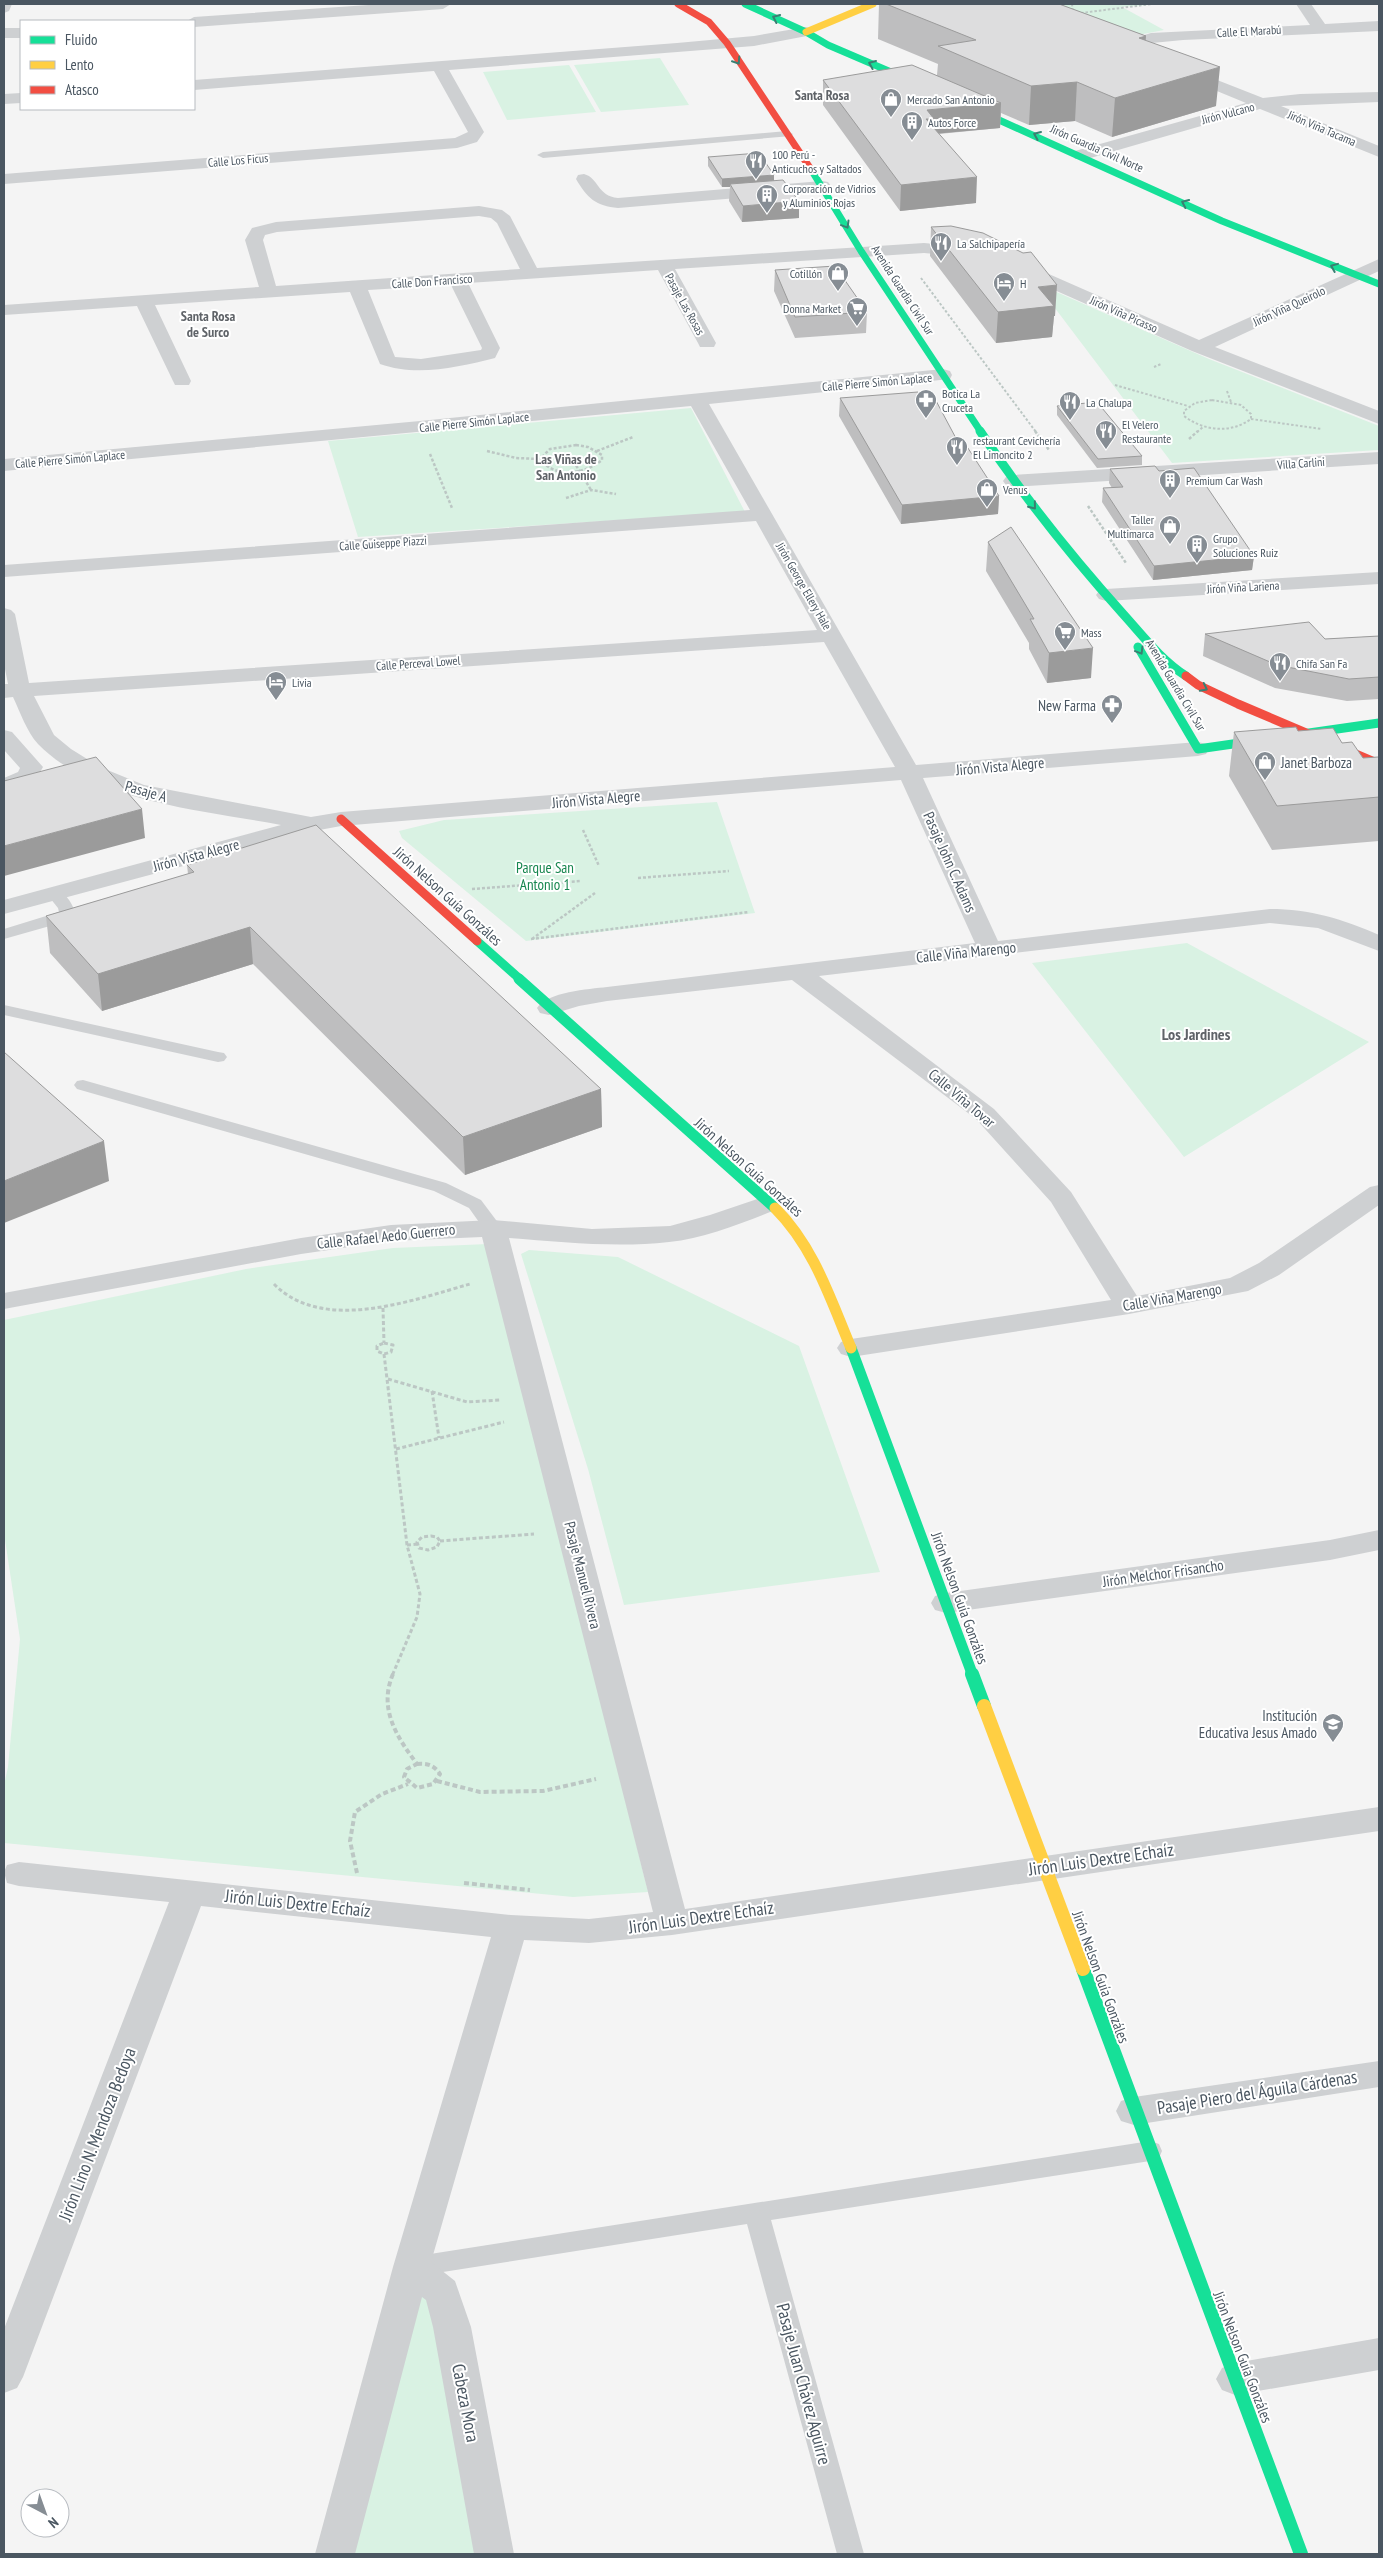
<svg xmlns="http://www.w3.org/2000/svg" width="1383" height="2558" font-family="'PT Sans Narrow',sans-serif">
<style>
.green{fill:#d9f2e3}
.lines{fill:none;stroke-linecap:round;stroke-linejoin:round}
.path-far3{stroke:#bcc7c4;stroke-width:2;stroke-dasharray:2.5 2;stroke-linecap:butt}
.path-far2{stroke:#bcc7c4;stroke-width:2.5;stroke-dasharray:3 2;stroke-linecap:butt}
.path-far1{stroke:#bcc7c4;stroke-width:3;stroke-dasharray:4 2.5;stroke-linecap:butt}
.path{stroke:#bcc7c4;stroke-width:4;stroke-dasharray:5 3;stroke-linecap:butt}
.lane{fill:#ced0d2;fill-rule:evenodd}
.street{fill:#ced0d2;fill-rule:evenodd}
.fast-far3{stroke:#16e098;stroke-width:7}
.fast-far2{stroke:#16e098;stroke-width:9}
.fast-far1{stroke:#16e098;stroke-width:11}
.fast{stroke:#16e098;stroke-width:14}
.slow-far2{stroke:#ffcf43;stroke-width:7}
.slow-far1{stroke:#ffcf43;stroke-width:11}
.slow{stroke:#ffcf43;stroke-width:14}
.jam-far1{stroke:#f24e42;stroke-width:7}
.jam{stroke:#f24e42;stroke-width:9}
.wall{fill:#bebebf}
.shaded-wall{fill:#9b9b9b}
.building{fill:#ddddde;stroke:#9b9b9b}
.oneway{stroke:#3a7f72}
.labels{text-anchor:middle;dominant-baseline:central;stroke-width:4;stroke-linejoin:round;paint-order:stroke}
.far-street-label{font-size:12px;fill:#4a5661;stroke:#fff}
.far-poi-label{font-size:12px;fill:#4a5661;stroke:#fff;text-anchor:start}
.far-neighbourhood-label{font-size:14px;font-weight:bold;fill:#5f6368;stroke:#fff}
.poi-label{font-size:15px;fill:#4a5661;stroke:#fff;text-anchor:end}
.street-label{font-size:15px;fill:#4a5661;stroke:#fff}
.park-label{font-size:15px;fill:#17864f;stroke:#fff}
.neighbourhood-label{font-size:16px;font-weight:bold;fill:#5f6368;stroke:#fff}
.near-street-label{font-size:18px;fill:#4a5661;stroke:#fff}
</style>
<rect width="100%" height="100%" fill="#f4f4f4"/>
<path class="green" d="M1038 4H1161L1122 7 1164 30 1128 37Z
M660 58 689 105 601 112 574 65Z
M569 65 596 112 507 120 483 72Z
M1036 283 1209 359 1379 426V450L1172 463Z
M691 408 745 512 358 537 328 441Z
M717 802 755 913 526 941 402 838 399 831 444 820Z
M1187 943 1369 1042 1184 1157 1032 963Z
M488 1244 648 1892 573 1897 4 1843V1785L8 1767 20 1639 4 1533V1320L246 1269 393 1248Z
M529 1250 618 1257 799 1346 880 1572 624 1605 588 1469 521 1254Z
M438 2294 485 2554H354L416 2296Z"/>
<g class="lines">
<path class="path-far3" d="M1072 4 1073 13
M1081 13 1152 4
M921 278 1036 432
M1154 367 1161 364
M1115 385 1188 406
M1227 391 1231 402
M1212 400 1241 405 1251 414V419C1230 434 1204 431 1184 416V411L1195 403Z
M1251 419 1322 429
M1197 432 1203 427"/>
<path class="path-far2" d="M1035 431 1049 450
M1189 439 1198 431
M576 445 588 447 602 455V460C585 474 555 479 540 459L550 449Z
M487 451 516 458 540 459
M597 451 633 437
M430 454 452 508
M571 457 591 490
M566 498 591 490 616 494
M1088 506 1126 563
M583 830 599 866
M638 878 729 871
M472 889 581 881
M531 939 749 912
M532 939 595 893"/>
<path class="path-far1" d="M274 1284C323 1334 413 1300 470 1284
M383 1308 384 1343
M384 1343 393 1345 391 1352 384 1354 377 1351V1346Z
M384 1354 407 1545 420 1594 417 1617 392 1676
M388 1379 467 1402 500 1400
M432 1391 439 1438
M396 1449 504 1422
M431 1536 437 1537 440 1541 437 1547 428 1550 419 1548 417 1542 422 1537Z
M440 1541 534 1534
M407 1545 418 1544"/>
<path class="path" d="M393 1674C378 1709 397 1737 417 1764
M417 1764C427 1763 434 1765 440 1774L433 1784 417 1788 404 1777 407 1769Z
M437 1781 480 1792 543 1791 596 1779
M357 1873 350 1841 355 1812 382 1794 408 1784
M464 1883 530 1890"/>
<path class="lane" d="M787 131 793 134 791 136 543 158 537 155 543 152Z
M54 888C64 891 74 904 75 914L64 922 4 939V929L59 912 58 908 46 893Z
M4 1005 218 1052 224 1053 227 1057 224 1061 218 1062 4 1015Z
M83 1080 446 1183 481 1200 502 1228 500 1232H486L469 1208 434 1191 77 1089 74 1085 77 1081Z
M1150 2141 1159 2144 1162 2151 1159 2158 1150 2161 771 2220 864 2554H837L747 2224 411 2277 402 2274 398 2267 402 2260 411 2257Z"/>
<path class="street" d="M4 4H12L9 11 4 13Z
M383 4H451L443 9 194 27V21H187L194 17Z
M1296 4H1311L1325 24 1379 21V31L1183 40 1152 43 1121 52 1113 47 1115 44 1151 33 1310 25Z
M806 27 812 29 814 32 812 35 754 46 449 70 484 132 477 142 457 148 4 184V174L455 138 468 132 434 71 194 90V80L677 43 754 36Z
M4 28H21V38H4Z
M1184 67 1263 98 1300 94 1379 92V102L1281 106 1379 146V157L1260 109 1087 159H1075L1073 155 1075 151 1246 103 1178 75 1176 72Z
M21 93V103L4 104V94Z
M584 174C599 178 597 196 618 198L822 181 828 182 831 186 828 190 822 191 618 208C596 206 587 198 576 179L578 175Z
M479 206 502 210 510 216 537 268 924 243 967 247 973 248 976 252 973 256 967 257 924 253 675 269 716 343 714 347H700L698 343 658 270 468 283 500 348 495 358C459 367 416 377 380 364L350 292 155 305 191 381 189 385H175L173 381 137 306 4 315V305L259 287 245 240 252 228 276 222ZM479 216 491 218 497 223 520 269 276 286 263 240 265 235 277 232ZM451 285 482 348 481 350 421 359 395 357 368 290Z
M1379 259V271L1215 347 1379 411V424L1192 351 1014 272 1011 268 1014 264H1026L1199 340Z
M943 369 950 371 952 375 950 379 709 404 916 765 1198 742 1206 744 1209 749 1206 754 1198 756 923 778 998 941 1270 909C1310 909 1343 919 1379 935V951L1318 928 1270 923 819 976 994 1109 1071 1192 1137 1296 1230 1278 1259 1263 1370 1187 1379 1185V1205L1279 1275 1248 1291 1129 1314 851 1357 841 1354 837 1348 841 1342 851 1339 1111 1300 1051 1202 976 1119 792 980 607 1001 579 1006 549 1015 540 1013 537 1008C547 992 589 989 607 987L975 943 901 780 341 826 314 831 4 914V900L281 825C203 810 96 803 38 744 27 732 20 712 13 697L4 698V684H8L4 664V608L11 610 15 614 29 683 817 630 756 521 4 577V565L750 510 691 406 4 471V459L420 421ZM824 642 895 767 341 812 311 817 144 785 100 767 71 749 54 735 34 696Z
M1379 452V464L1013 487 1006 485 1003 481 1006 477 1013 475Z
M1379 572V584L1106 601 1099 599 1096 595 1099 591 1106 589Z
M4 730 12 732 43 767 35 781 4 793V778L18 772 20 768 4 750Z
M769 1195 778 1197 782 1203 778 1209C744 1222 706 1238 669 1242 616 1248 562 1242 509 1238L685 1909 1379 1807V1831L672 1935 589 1943 524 1940 431 2262 455 2281 471 2327 514 2554H474L433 2327 426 2300 422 2297 355 2554H315L393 2267 491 1937 201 1906 23 2377 17 2388 4 2393V2329L169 1902 19 1886 7 1883 4 1872 7 1865 19 1862 511 1915 589 1919 653 1912 482 1237 391 1241 301 1254 4 1309V1293L301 1238 391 1225 493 1220 592 1229 670 1226 710 1215Z
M1379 1530V1550L1330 1560 946 1613 935 1610 931 1603 935 1596 946 1593 1330 1540Z
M1379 2061V2087L1134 2125 1121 2121 1116 2111 1121 2101 1134 2097Z
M1379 2338V2370L1235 2395 1222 2390 1216 2379 1222 2368 1235 2363Z"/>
<path class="fast-far3" d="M745 4 806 32 828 45 919 84
M966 105 1222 221 1379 284
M812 171 861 251 981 432"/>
<path class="fast-far2" d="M980 431C1023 496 1072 557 1124 615 1143 636 1161 660 1186 676
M1138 647 1198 749 1379 723
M477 941 521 980"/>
<path class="fast-far1" d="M519 979 775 1208
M851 1348 973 1676"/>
<path class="fast" d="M972 1674 984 1706
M1083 1969 1301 2554"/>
<path class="slow-far2" d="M806 32 873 4"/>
<path class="slow-far1" d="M775 1208C814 1247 830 1298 851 1348"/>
<path class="slow" d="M984 1706 1083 1969"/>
<path class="jam-far1" d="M678 4 709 22 727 43 812 171"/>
<path class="jam" d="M1186 676 1198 685 1238 704 1379 764
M341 819 477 941"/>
</g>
<path class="wall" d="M879 4H1059L1146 36 1145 40 1216 106 1112 137 1075 121 1029 125 1001 113 1000 128 939 134 976 203 900 211 823 105V80L937 75 938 64 878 39Z
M708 157 774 175V180L799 218 742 222 729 201 730 187H722L708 166Z
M931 227 1023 253 1055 316H1054L1052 337 996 343 930 256Z
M775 270 867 312 866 333 795 338 774 291Z
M840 398H922L958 442 999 496 998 514 901 524 839 416Z
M1057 406 1142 456V465L1097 468 1057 415Z
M1110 469 1159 471 1254 556 1252 570 1153 580 1102 502 1103 488H1112L1109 483Z
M988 542 1091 678 1047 683 1029 649V643L986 571Z
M1205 634 1325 639 1379 636V699L1347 701 1275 688 1203 656Z
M1298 731 1342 743 1363 758H1379V841L1272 850 1229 776 1234 732Z
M187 865 601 1089 602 1127 465 1175 253 964 102 1011 50 953 46 916 188 874Z"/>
<path class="shaded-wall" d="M1146 36 1143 74 1139 38Z
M1220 67 1216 106 1112 137 1115 98Z
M1077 82 1075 121 1029 125 1031 86Z
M1001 103 1000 128 933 134 925 145 927 110Z
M774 175V183L730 184V187H722V179Z
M977 177 976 203 900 211 901 185Z
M799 201V218L742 222 743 206Z
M1057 285 1055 316H1054L1052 337 996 343 998 312 1038 287Z
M999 496 998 514 901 524 902 505Z
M1254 556 1252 570 1153 580 1154 566Z
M1093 648 1091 678 1047 683 1049 653Z
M142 809 145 838 4 876V846Z
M250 927 253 964 102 1011 98 974Z
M601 1089 602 1127 465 1175 463 1137Z
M104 1141 109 1181 4 1223V1181Z"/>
<path class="building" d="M886 4H1059L1146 36 1139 38 1220 67 1115 98 1077 82 1031 86 938 46 976 40Z
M912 65 1001 103 927 110 934 119H926L977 177 901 185 823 80Z
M759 153 774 175 722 179 708 157Z
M783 180 799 201 743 206 730 184Z
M951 226 983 233 1023 253 1031 252 1057 285 1038 287 1054 306 998 312 931 227Z
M835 266 867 312 795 317 775 270Z
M918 392 922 398 934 397 958 442H964L999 496 902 505 840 398Z
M1097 402 1142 456 1098 459 1057 406Z
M1155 466 1159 471 1194 468 1254 556 1154 566 1103 488 1123 487 1110 469Z
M1011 527 1093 648 1049 653 1030 619H1034L988 542Z
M1309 622 1325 639 1379 636V677L1349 679 1277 665 1205 634Z
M1296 727 1298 731 1333 728 1342 743 1352 742 1363 758 1378 757 1379 758V797L1277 806 1234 732Z
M96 757 142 809 4 846V781Z
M316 825 601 1089 463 1137 250 927 98 974 46 916 194 872 187 865Z
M4 1052 104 1141 4 1181Z"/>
<defs><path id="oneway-chevron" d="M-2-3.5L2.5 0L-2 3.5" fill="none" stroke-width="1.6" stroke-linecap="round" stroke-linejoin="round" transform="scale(1.25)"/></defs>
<g class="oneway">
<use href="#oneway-chevron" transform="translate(776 18) rotate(-155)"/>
<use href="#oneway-chevron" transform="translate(737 61) rotate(57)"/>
<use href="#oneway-chevron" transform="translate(872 64) rotate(-157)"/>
<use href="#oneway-chevron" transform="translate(1037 135) rotate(-157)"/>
<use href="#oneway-chevron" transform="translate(1185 203) rotate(-155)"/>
<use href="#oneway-chevron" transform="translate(846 225) rotate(59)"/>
<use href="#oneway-chevron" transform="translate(1334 267) rotate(-158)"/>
<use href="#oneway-chevron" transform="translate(1033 506) rotate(51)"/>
<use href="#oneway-chevron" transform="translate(1140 651) rotate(59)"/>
<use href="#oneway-chevron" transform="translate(1204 688) rotate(27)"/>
</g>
<defs>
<g id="shop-pin" transform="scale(1.125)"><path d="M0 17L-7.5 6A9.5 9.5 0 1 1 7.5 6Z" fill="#868d94" stroke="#fff"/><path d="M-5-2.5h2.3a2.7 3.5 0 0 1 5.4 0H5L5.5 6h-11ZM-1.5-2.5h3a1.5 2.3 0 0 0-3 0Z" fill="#fff"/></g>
<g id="building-pin" transform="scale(1.125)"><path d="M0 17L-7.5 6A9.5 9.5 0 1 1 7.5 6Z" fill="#868d94" stroke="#fff"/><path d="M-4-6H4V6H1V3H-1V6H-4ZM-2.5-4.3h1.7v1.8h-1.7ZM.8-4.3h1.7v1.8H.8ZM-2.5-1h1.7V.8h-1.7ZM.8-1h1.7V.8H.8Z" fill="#fff"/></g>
<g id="restaurant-pin" transform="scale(1.125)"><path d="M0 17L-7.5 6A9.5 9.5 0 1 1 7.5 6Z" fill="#868d94" stroke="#fff"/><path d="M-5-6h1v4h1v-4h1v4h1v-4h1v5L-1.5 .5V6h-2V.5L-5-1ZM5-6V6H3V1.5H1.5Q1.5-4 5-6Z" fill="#fff"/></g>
<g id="hotel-pin" transform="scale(1.125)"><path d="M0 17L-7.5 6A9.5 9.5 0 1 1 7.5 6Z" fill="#868d94" stroke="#fff"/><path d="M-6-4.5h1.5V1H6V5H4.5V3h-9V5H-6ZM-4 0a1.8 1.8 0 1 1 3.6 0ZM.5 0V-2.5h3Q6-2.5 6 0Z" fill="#fff"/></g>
<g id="supermarket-pin" transform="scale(1.125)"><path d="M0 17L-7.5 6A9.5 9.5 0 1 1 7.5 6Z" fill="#868d94" stroke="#fff"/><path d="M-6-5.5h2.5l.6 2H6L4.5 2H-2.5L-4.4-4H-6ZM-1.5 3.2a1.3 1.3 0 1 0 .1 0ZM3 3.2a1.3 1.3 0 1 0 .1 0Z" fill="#fff"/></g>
<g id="pharmacy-pin" transform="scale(1.125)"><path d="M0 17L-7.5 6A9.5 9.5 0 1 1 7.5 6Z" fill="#868d94" stroke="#fff"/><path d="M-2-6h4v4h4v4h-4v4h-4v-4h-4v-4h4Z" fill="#fff"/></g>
<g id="school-pin" transform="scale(1.125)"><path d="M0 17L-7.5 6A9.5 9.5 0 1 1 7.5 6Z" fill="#868d94" stroke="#fff"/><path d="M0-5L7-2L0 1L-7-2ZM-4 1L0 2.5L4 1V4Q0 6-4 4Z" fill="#fff"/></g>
</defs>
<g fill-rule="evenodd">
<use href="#shop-pin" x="891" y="99"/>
<use href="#building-pin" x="912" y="122"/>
<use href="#restaurant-pin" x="756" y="161"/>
<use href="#building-pin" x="767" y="195"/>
<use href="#restaurant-pin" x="941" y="243"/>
<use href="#shop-pin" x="838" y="273"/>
<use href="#hotel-pin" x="1004" y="283"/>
<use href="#supermarket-pin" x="857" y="308"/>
<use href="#pharmacy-pin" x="926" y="400"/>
<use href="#restaurant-pin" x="1070" y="402"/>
<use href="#restaurant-pin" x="1106" y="431"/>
<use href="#restaurant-pin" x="957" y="447"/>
<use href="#building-pin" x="1170" y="480"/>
<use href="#shop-pin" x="987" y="489"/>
<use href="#shop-pin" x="1170" y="526"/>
<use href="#building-pin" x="1197" y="545"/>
<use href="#supermarket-pin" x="1065" y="632"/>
<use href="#restaurant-pin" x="1280" y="663"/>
<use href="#hotel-pin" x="276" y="682"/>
<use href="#pharmacy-pin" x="1112" y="705"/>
<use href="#shop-pin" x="1265" y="762"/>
<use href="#school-pin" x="1333" y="1724"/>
</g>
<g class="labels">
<g class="far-street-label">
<text transform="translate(1249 31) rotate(-3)">Calle El Marabú</text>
<text transform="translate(1228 113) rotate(-15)">Jirón Vulcano</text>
<text transform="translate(1322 128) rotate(23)">Jirón Viña Tacama</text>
<text transform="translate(1097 148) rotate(24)">Jirón Guardia Civil Norte</text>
<text transform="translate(238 160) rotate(-5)">Calle Los Ficus</text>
<text transform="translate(432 281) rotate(-4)">Calle Don Francisco</text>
<text transform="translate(903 290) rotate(57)">Avenida Guardia Civil Sur</text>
<text transform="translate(685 304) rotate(61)">Pasaje Las Rosas</text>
<text transform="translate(1289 306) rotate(-25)">Jirón Viña Queirolo</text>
<text transform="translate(1124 314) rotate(24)">Jirón Viña Picasso</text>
<text transform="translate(877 382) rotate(-5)">Calle Pierre Simón Laplace</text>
<text transform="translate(474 422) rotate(-6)">Calle Pierre Simón Laplace</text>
<text transform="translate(70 459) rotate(-5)">Calle Pierre Simón Laplace</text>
<text transform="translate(1301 463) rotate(-4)">Villa Carlini</text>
<text transform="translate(383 543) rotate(-4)">Calle Guiseppe Piazzi</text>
<text transform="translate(804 586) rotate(60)">Jirón George Ellery Hale</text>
<text transform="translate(1243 587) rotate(-3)">Jirón Viña Lariena</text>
<text transform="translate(418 663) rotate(-4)">Calle Perceval Lowel</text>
<text transform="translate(1176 685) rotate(59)">Avenida Guardia Civil Sur</text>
</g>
<g class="far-poi-label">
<text x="907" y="99">Mercado San Antonio</text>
<text x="928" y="122">Autos Force</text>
<text x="772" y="154">100 Perú -<tspan x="772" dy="14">Anticuchos y Saltados</tspan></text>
<text x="783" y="188">Corporación de Vidrios<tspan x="783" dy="14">y Aluminios Rojas</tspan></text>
<text x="957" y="243">La Salchipapería</text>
<text x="822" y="273" text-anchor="end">Cotillón</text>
<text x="1020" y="283">H</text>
<text x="841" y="308" text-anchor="end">Donna Market</text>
<text x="942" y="393">Botica La<tspan x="942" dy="14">Cruceta</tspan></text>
<text x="1086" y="402">La Chalupa</text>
<text x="1122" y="424">El Velero<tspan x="1122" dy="14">Restaurante</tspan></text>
<text x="973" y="440">restaurant Cevichería<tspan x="973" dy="14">El Limoncito 2</tspan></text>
<text x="1186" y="480">Premium Car Wash</text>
<text x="1003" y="489">Venus</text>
<text x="1154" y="519" text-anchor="end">Taller<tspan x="1154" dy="14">Multimarca</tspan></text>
<text x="1213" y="538">Grupo<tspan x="1213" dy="14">Soluciones Ruiz</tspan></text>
<text x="1081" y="632">Mass</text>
<text x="1296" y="663">Chifa San Fa</text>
<text x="292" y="682">Livia</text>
</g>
<g class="far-neighbourhood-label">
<text x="822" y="95">Santa Rosa</text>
<text x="208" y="316">Santa Rosa<tspan x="208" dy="16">de Surco</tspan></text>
<text x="566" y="459">Las Viñas de<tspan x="566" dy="16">San Antonio</tspan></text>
</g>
<g class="poi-label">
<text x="1096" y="705">New Farma</text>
<text x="1281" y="762" text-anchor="start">Janet Barboza</text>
<text x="1317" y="1715">Institución<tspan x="1317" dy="17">Educativa Jesus Amado</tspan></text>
</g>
<g class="street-label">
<text transform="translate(1000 766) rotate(-5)">Jirón Vista Alegre</text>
<text transform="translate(146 791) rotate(16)">Pasaje A</text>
<text transform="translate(596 799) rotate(-5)">Jirón Vista Alegre</text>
<text transform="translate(196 855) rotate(-15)">Jirón Vista Alegre</text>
<text transform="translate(950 862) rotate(66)">Pasaje John C. Adams</text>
<text transform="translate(448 896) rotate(42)">Jirón Nelson Guía Gonzáles</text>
<text transform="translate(966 952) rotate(-6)">Calle Viña Marengo</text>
<text transform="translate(962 1098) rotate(40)">Calle Viña Tovar</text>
<text transform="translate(749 1167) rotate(42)">Jirón Nelson Guía Gonzáles</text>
<text transform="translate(386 1236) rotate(-6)">Calle Rafael Aedo Guerrero</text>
<text transform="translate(1172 1297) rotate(-10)">Calle Viña Marengo</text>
<text transform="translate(1163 1573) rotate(-8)">Jirón Melchor Frisancho</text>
<text transform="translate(583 1575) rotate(76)">Pasaje Manuel Rivera</text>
<text transform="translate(960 1598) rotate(70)">Jirón Nelson Guía Gonzáles</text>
<text transform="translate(1101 1977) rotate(70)">Jirón Nelson Guía Gonzáles</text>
<text transform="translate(1243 2357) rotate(69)">Jirón Nelson Guía Gonzáles</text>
</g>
<g class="park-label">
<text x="545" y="867">Parque San<tspan x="545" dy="17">Antonio 1</tspan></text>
</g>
<g class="neighbourhood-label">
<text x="1196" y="1034">Los Jardines</text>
</g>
<g class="near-street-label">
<text transform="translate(1101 1859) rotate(-8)">Jirón Luis Dextre Echaíz</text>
<text transform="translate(298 1903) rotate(6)">Jirón Luis Dextre Echaíz</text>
<text transform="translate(701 1917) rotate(-8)">Jirón Luis Dextre Echaíz</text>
<text transform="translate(1257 2092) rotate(-9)">Pasaje Piero del Águila Cárdenas</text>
<text transform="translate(97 2134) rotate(-69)">Jirón Lino N. Mendoza Bedoya</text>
<text transform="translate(804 2384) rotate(75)">Pasaje Juan Chávez Aguirre</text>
<text transform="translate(466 2403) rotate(79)">Cabeza Mora</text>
</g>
</g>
<rect width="1383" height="2558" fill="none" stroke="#4a5661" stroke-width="10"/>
<rect x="20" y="20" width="175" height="90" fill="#ffffff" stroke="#b7bbc0"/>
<rect x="30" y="36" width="25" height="8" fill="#16e098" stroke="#b7bbc0"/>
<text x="65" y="45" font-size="15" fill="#4a5661">Fluido</text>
<rect x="30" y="61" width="25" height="8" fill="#ffcf43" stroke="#b7bbc0"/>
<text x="65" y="70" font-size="15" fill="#4a5661">Lento</text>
<rect x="30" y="86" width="25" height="8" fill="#f24e42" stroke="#b7bbc0"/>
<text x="65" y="95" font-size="15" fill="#4a5661">Atasco</text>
<g transform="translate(45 2513) rotate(139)"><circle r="24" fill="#ffffff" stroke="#b7bbc0"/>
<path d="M0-4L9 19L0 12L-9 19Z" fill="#868d94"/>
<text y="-8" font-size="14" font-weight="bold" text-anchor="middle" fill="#4a5661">N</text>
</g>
</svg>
